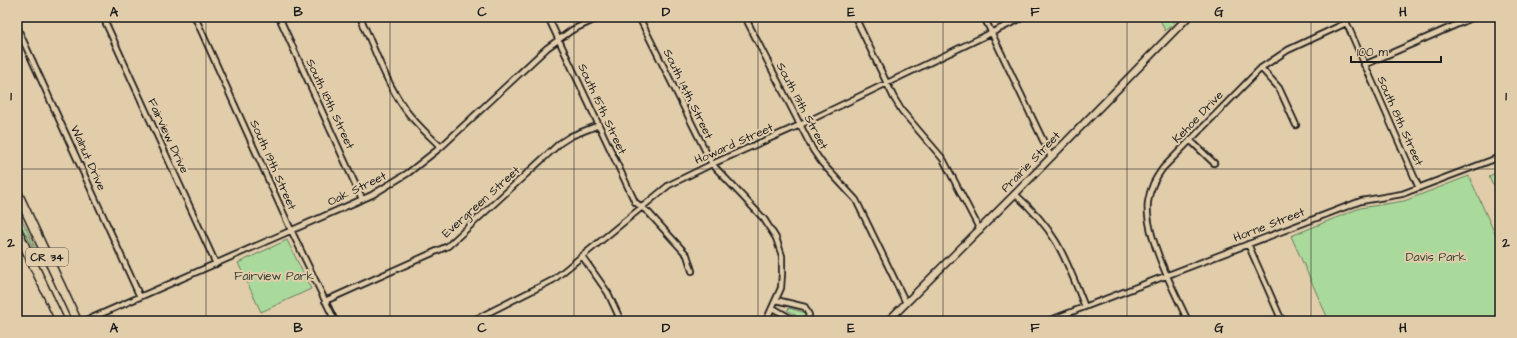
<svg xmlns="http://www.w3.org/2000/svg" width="1517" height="338" font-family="'Architects Daughter',sans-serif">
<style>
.green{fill:#aada9b;stroke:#637b5c}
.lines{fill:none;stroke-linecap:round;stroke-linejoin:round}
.minor-casing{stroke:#1c1c1c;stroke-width:8}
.tertiary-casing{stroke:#1c1c1c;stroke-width:9}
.primary-casing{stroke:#1c1c1c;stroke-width:11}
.minor{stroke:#e2cdab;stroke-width:4.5}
.tertiary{stroke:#e2cdab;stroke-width:6}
.primary{stroke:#e2cdab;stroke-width:8}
.grid{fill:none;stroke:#1c1c1c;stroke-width:1;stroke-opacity:0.55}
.labels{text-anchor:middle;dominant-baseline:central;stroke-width:4;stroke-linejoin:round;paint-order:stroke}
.shield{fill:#e2cdab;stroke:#575147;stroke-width:1}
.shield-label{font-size:11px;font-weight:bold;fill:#1c1c1c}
.street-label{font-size:12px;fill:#1c1c1c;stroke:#e2cdab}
.park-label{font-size:12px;fill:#384235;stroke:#e2cdab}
.neatline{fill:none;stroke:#1c1c1c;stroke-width:1.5}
.grid-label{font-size:13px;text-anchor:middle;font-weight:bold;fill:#1c1c1c}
</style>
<rect width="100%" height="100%" fill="#e2cdab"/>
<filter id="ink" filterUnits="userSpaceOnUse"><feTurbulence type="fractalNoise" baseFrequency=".025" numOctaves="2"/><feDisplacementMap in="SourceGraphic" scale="8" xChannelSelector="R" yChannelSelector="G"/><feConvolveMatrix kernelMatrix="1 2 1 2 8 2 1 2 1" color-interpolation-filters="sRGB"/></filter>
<g filter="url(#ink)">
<path class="green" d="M1159 17H1179L1165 31Z
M1500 171V188H1499L1492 184 1489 176Z
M1469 176 1500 245V321H1329L1291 236 1360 208 1404 201Z
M17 209 36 250 35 251 17 218Z
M287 240 311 289 261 312 238 263Z
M789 308 806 313 805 316 800 318 787 310Z"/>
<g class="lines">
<g class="minor-casing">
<path id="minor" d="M103 17 216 264
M195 17 291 230 335 321
M279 17 362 199
M360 17C374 47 385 81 405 109 415 123 428 135 441 147
M548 17 635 202 648 212 687 255 692 271
M639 17 712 164 764 219 776 238 782 256V274L781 288 766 321
M745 17 813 150 822 163 856 200 906 303
M855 17 894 98 902 111 943 159 980 230
M984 17 1051 157
M1344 17 1419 188
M17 27 140 297
M1364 65 1474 17
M1261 68 1279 88 1296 125
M1190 140 1214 163
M1015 194C1057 231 1065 257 1085 307
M1248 244 1282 321
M582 256 608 293 621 321
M776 300 805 307 809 315 806 321
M325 301 448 246 560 143 571 136 599 125
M773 308 795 321
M85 321 372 195 408 173 441 147 547 48 572 30 600 17
M472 321 553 280 669 185 712 164 800 125 1024 17
M1048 321 1361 201 1402 194 1500 157
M1188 321C1174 291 1144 234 1148 202 1150 188 1155 179 1163 168L1261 68 1288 50 1346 23"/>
</g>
<g class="tertiary-casing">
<path id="tertiary" d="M888 321 1015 194 1188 17"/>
</g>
<g class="primary-casing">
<path id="primary" d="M17 192 77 321
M17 230 60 321"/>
</g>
<use href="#minor" class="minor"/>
<use href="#tertiary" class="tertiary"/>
<use href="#primary" class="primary"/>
</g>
</g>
<path class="grid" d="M206 17V321M390 17V321M574 17V321M758 17V321M943 17V321M1127 17V321M1311 17V321M17 169H1500"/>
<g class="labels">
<rect class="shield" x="26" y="248" width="42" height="18" rx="3"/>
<g class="shield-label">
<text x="47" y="257">CR 34</text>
</g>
<g class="street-label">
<text transform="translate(688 94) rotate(64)">South 14th Street</text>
<text transform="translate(330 104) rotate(65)">South 18th Street</text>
<text transform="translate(802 106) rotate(62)">South 13th Street</text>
<text transform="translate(602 109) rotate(65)">South 15th Street</text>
<text transform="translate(1198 117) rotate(-46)">Kehoe Drive</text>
<text transform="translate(1400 121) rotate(66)">South 8th Street</text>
<text transform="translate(168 136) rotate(65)">Fairview Drive</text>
<text transform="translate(734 144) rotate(-24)">Howard Street</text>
<text transform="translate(88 158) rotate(66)">Walnut Drive</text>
<text transform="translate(1031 162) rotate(-46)">Prairie Street</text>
<text transform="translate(273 165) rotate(66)">South 19th Street</text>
<text transform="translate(357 189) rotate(-26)">Oak Street</text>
<text transform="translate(481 202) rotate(-42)">Evergreen Street</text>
<text transform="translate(1269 225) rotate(-21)">Horne Street</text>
</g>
<g class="park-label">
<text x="1436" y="257">Davis Park</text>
<text x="274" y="276">Fairview Park</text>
</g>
</g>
<rect width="1517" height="338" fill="none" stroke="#e2cdab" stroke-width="44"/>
<path d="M1351 56v6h90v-6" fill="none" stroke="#1c1c1c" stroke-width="2"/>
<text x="1357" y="56" font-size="12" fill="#1c1c1c" stroke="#e2cdab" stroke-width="3" paint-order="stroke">100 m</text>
<rect x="22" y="22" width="1473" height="294" class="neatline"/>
<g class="grid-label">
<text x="114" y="16">A</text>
<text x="298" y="16">B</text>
<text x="482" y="16">C</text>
<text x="666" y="16">D</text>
<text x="851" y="16">E</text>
<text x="1035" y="16">F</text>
<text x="1219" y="16">G</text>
<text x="1403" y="16">H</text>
<text x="11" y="100">1</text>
<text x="1506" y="100">1</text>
<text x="11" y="247">2</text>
<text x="1506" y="247">2</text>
<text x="114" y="332">A</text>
<text x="298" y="332">B</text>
<text x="482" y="332">C</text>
<text x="666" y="332">D</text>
<text x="851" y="332">E</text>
<text x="1035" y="332">F</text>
<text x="1219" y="332">G</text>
<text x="1403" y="332">H</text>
</g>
</svg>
